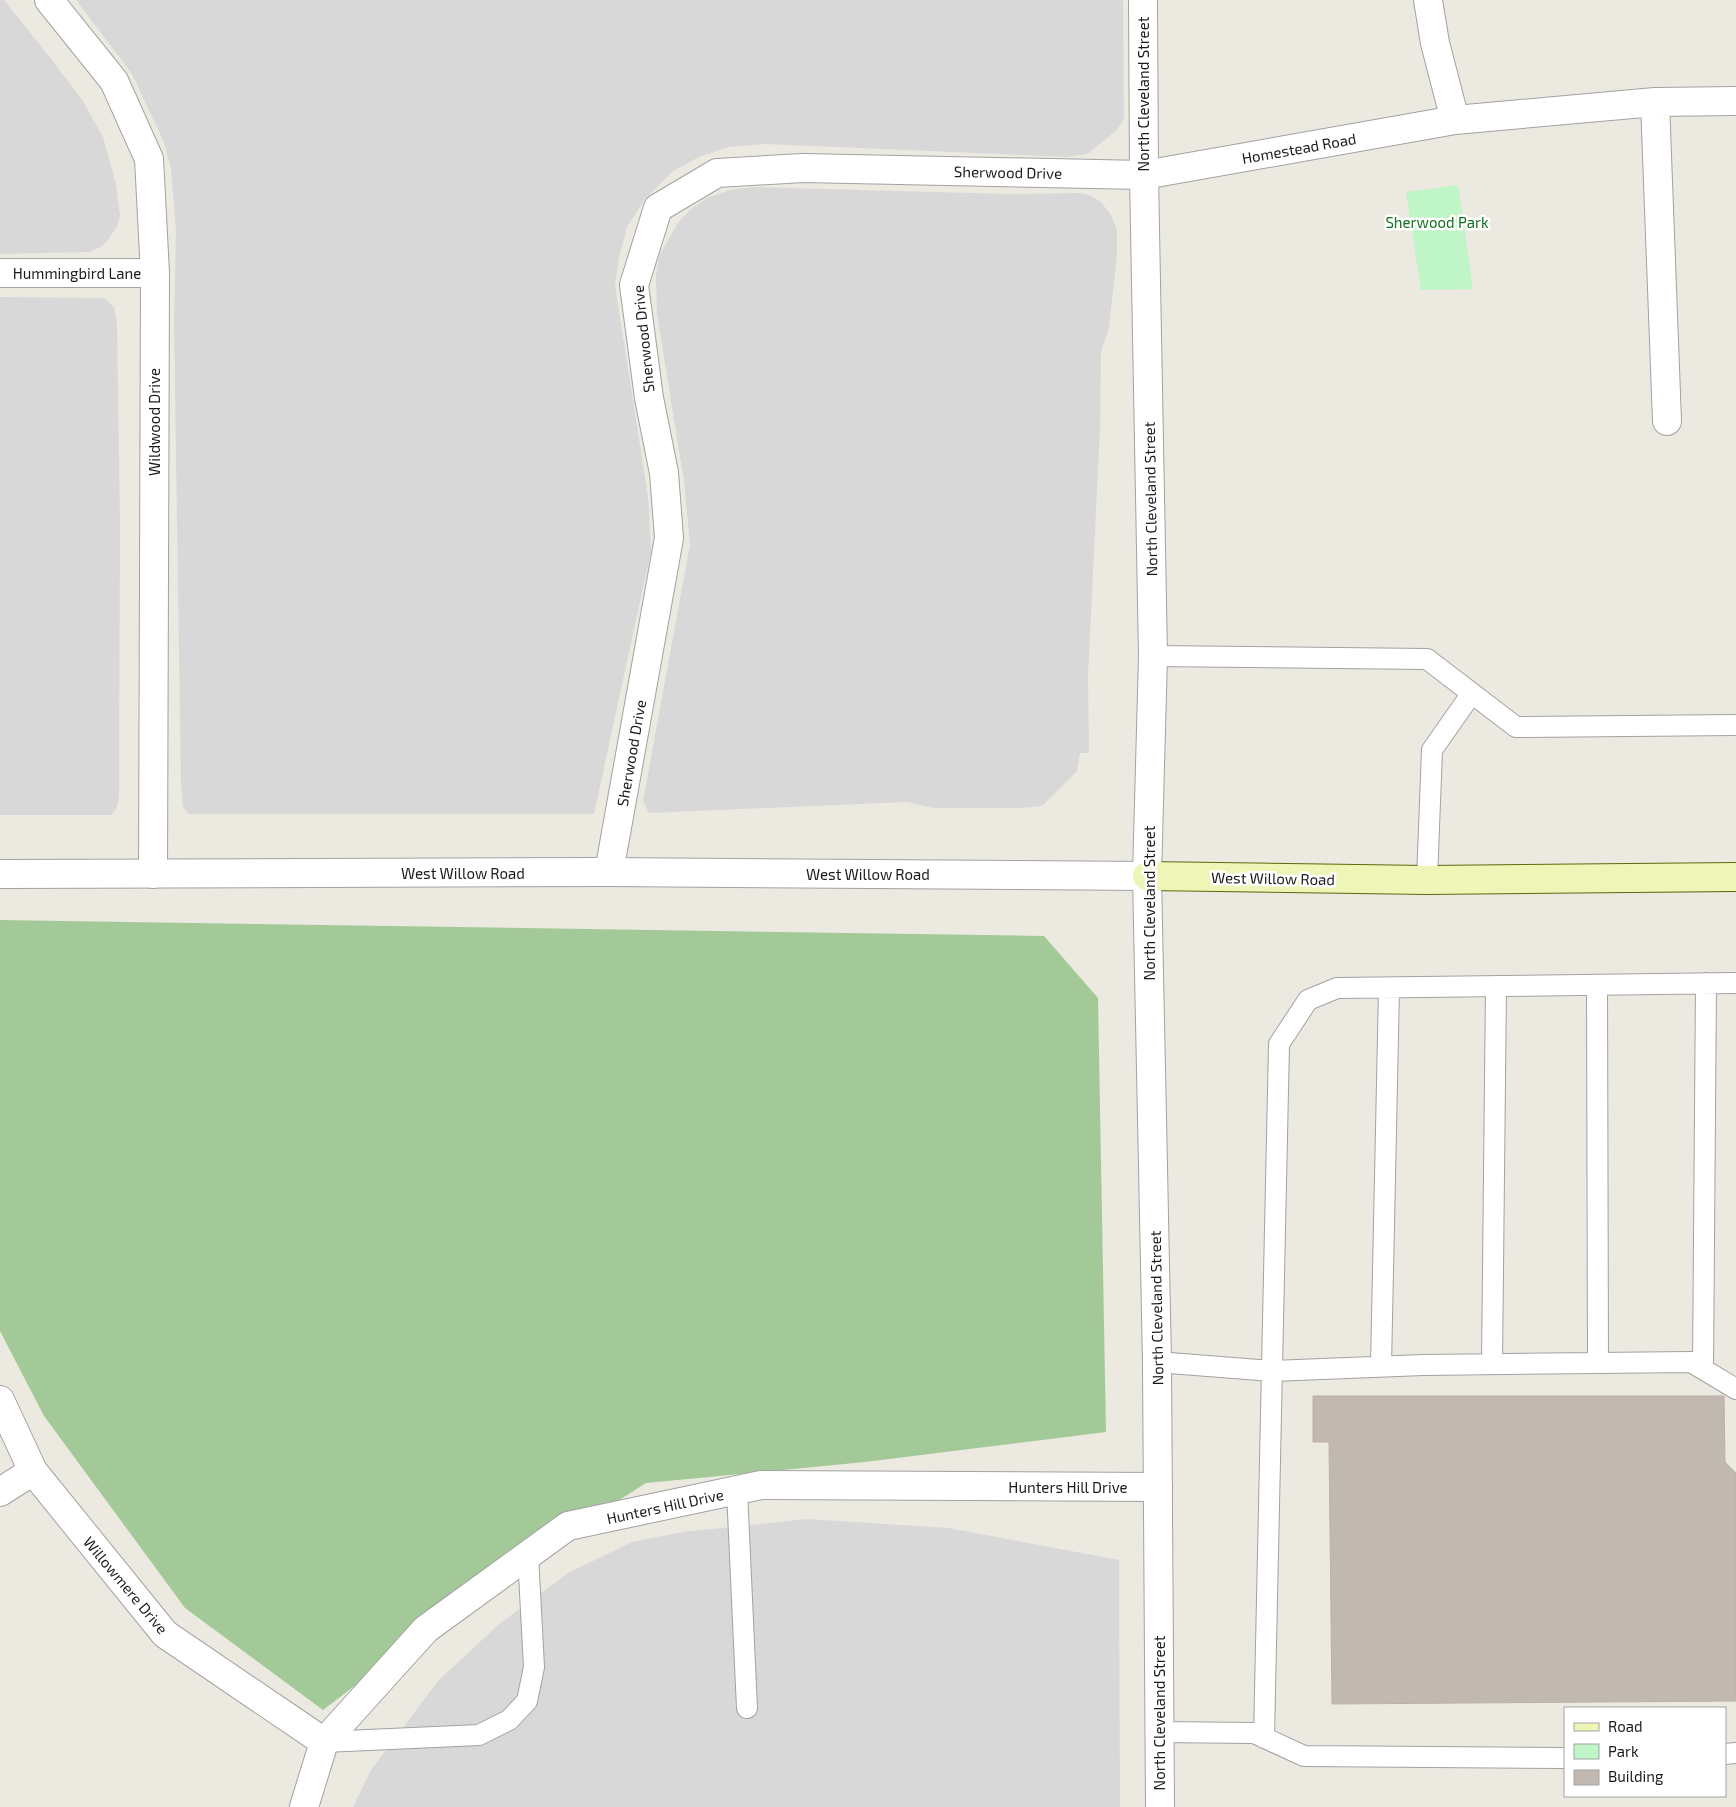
<svg xmlns="http://www.w3.org/2000/svg" width="1736" height="1807" font-family="'Exo 2',sans-serif">
<style>
.residential{fill:#d9d8d8}
.forest{fill:#a4c998}
.park{fill:#bff5c7}
.building{fill:#c0b8b1;stroke:#bdb1a5}
.lines{fill:none;stroke-linecap:round;stroke-linejoin:round}
.service-casing{stroke:#a2a2a2;stroke-width:22}
.minor-casing{stroke:#a2a2a2;stroke-width:30}
.tertiary-casing{stroke:#a2a2a2;stroke-width:30}
.secondary-casing{stroke:#5a6a0b;stroke-width:30}
.service{stroke:#fff;stroke-width:20}
.minor{stroke:#fff;stroke-width:28}
.tertiary{stroke:#fff;stroke-width:28}
.secondary{stroke:#eef5b7;stroke-width:28}
.labels{text-anchor:middle;dominant-baseline:central;stroke-width:5;stroke-linejoin:round;paint-order:stroke}
.street-label{font-size:15px;fill:#1b1b1b;stroke:#fff}
.park-label{font-size:15px;fill:#11711f;stroke:#fff}
</style>
<rect width="100%" height="100%" fill="#ece9e1"/>
<path class="residential" d="M0 0H4L52 60 83 101 103 137 116 184 120 216 116 228 108 240 101 247 89 252 0 254Z
M76 0H1123L1124 119 1117 130 1087 154 1068 157 765 144 729 147 699 157 673 171 645 199 627 227 619 258 615 286 648 496 651 551 594 814H189L183 807 181 784 174 324 176 231 171 169 164 142 132 74Z
M754 187 1008 194 1080 193 1089 195 1101 202 1111 215 1117 230V255L1109 328 1101 351 1100 429 1088 675 1089 753H1080L1077 771 1042 806 1021 808H934L907 802 649 813 643 801 690 545 684 481 657 314 656 276 659 256 678 223 690 210 707 198 730 190Z
M0 297 104 298 114 307 117 325 120 523 119 797 117 807 111 815H0Z
M807 1519 948 1528 1119 1560 1120 1807H353L371 1770 438 1681 498 1625 568 1573 632 1542 683 1532Z"/>
<path class="forest" d="M0 920 1044 936 1098 998 1106 1432 865 1462 646 1483 496 1578 323 1710 185 1608 44 1416 0 1331Z"/>
<path class="park" d="M1458 185 1473 289 1421 290 1406 192Z"/>
<path class="building" d="M1313 1396H1724L1725 1462 1736 1473V1701L1332 1704 1329 1442H1313Z"/>
<g class="lines">
<g class="service-casing">
<path id="service" d="M1153 656 1427 659 1516 727 1736 725
M1427 880 1432 750 1472 693
M1597 985 1598 1363
M1157 1362 1272 1371 1423 1365 1691 1362 1736 1389
M1492 1364 1496 986
M1381 1366 1389 988
M1703 1369 1706 983
M737 1491 747 1708
M1160 1732 1254 1733 1304 1756 1565 1758
M1264 1738 1279 1044 1308 1000 1337 988 1736 983
M324 1742 479 1735 509 1720 527 1701 534 1667 528 1555
M1725 1754 1736 1753"/>
</g>
<g class="minor-casing">
<path id="minor" d="M49 0 114 81 149 159 155 273 153 874
M1428 0 1435 43 1455 120
M1655 102 1667 421
M0 273H155
M609 872 669 538 664 473 649 398 634 285 658 208 717 173 803 168 1144 175 1455 120 1655 102 1736 101
M0 1400 33 1471 165 1634 324 1742
M0 1492 33 1471
M304 1807 324 1742 426 1629 568 1526 761 1485 1158 1487"/>
</g>
<g class="tertiary-casing">
<path id="tertiary" d="M1143 0 1144 175 1153 656 1147 876 1157 1362 1160 1807
M0 874 609 872 1147 876"/>
</g>
<g class="secondary-casing">
<path id="secondary" d="M1147 876 1427 880 1736 877"/>
</g>
<use href="#service" class="service"/>
<use href="#minor" class="minor"/>
<use href="#tertiary" class="tertiary"/>
<use href="#secondary" class="secondary"/>
</g>
<g class="labels">
<g class="street-label">
<text transform="translate(1143 94) rotate(-90)">North Cleveland Street</text>
<text transform="translate(1299 148) rotate(-10)">Homestead Road</text>
<text transform="translate(1008 172) rotate(1)">Sherwood Drive</text>
<text x="77" y="273">Hummingbird Lane</text>
<text transform="translate(643 339) rotate(-96)">Sherwood Drive</text>
<text transform="translate(154 422) rotate(-90)">Wildwood Drive</text>
<text transform="translate(1150 499) rotate(-91)">North Cleveland Street</text>
<text transform="translate(631 753) rotate(-80)">Sherwood Drive</text>
<text x="463" y="873">West Willow Road</text>
<text x="868" y="874">West Willow Road</text>
<text transform="translate(1273 878) rotate(1)">West Willow Road</text>
<text transform="translate(1149 903) rotate(-90)">North Cleveland Street</text>
<text transform="translate(1156 1308) rotate(-91)">North Cleveland Street</text>
<text x="1068" y="1487">Hunters Hill Drive</text>
<text transform="translate(665 1506) rotate(-12)">Hunters Hill Drive</text>
<text transform="translate(126 1585) rotate(50)">Willowmere Drive</text>
<text transform="translate(1159 1713) rotate(-90)">North Cleveland Street</text>
</g>
<g class="park-label">
<text x="1437" y="222">Sherwood Park</text>
</g>
</g>
<rect x="1564" y="1707" width="162" height="90" fill="#ffffff" stroke="#a4a4a4"/>
<rect x="1574" y="1723" width="25" height="8" fill="#eef5b7" stroke="#a4a4a4"/>
<text x="1608" y="1732" font-size="15" fill="#1b1b1b">Road</text>
<rect x="1574" y="1744" width="25" height="15" fill="#bff5c7" stroke="#a4a4a4"/>
<text x="1608" y="1757" font-size="15" fill="#1b1b1b">Park</text>
<rect x="1574" y="1770" width="25" height="15" fill="#c0b8b1" stroke="#a4a4a4"/>
<text x="1608" y="1782" font-size="15" fill="#1b1b1b">Building</text>
</svg>
